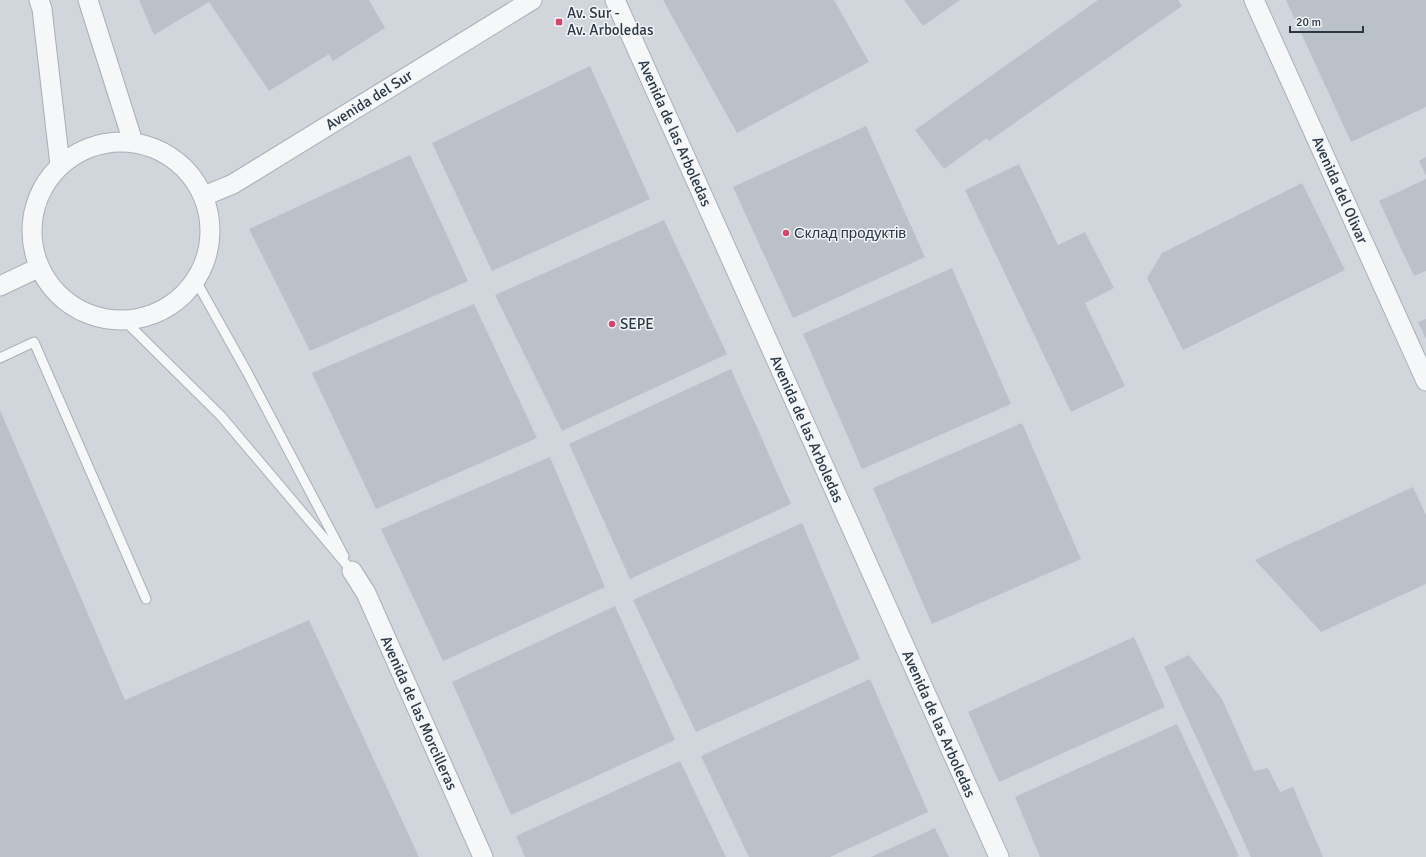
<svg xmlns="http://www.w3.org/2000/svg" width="1426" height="857" font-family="Signika,sans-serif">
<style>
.built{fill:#d1d6dd}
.building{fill:#bac1c9}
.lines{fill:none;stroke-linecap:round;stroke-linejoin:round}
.service-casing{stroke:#a8afb6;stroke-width:11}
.minor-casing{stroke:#a8afb6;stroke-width:21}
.service{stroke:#f6f7f9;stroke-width:9}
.minor{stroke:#f6f7f9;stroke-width:19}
.poi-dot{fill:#d2466c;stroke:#f3f6f8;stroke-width:1.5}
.labels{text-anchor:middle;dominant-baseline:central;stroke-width:3;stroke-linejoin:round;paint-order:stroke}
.poi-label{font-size:15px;fill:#2a3744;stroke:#f3f6f8;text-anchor:start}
.street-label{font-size:15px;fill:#2a3744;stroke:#f3f6f8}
</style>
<rect width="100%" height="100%" fill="#e3e7eb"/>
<path class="built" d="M0 0H1426V857H0Z"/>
<path class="building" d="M139 0H369L385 28 333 61 329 54 269 91 209 2 154 35Z
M663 0H834L869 62 737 133Z
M904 0H960L923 26Z
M1098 0H1178L1182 6 989 141 987 138 944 169 915 130Z
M1286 0H1426V107L1351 142Z
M590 66 650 199 492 271 432 143Z
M866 126 925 257 793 318 733 187Z
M410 155 468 281 310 351 249 229Z
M1426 157V176L1419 161Z
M1019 164 1058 245 1085 232 1114 288 1085 303 1125 386 1071 412 965 190Z
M1426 179V271L1414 276 1379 201Z
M1302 183 1345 270 1183 350 1147 278 1162 253Z
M664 220 727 354 562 431 495 295Z
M952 268 1011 404 862 469 803 334Z
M474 304 537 438 376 509 312 373Z
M1426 319V339L1418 322Z
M731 369 791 504 630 579 569 444Z
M0 410 125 700 309 620 419 857H0Z
M1022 423 1081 559 932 624 873 488Z
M550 457 605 587 443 661 381 529Z
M1413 487 1426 515V584L1321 632 1255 560Z
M802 523 860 659 696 732 633 600Z
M615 606 675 740 511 815 452 682Z
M1134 637 1165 707 999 782 968 712Z
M1189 655 1222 699 1254 771 1268 768 1280 792 1293 787 1323 857H1251L1164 667Z
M870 679 928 812 830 857H749L701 756Z
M1177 724 1239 856 1236 857H1040L1015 797Z
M680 761 726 857H525L516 836Z
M935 828 949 857H871Z"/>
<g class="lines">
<g class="service-casing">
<path id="service" d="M196 281 247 372 344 556
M125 321 221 416 352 571
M0 358 34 342 146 599"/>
</g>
<g class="minor-casing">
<path id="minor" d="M39 0 42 9 60 165
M88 0 133 142
M615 0 999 857
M1254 0 1426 381
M32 231a89 89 0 1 1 178 0a89 89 0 1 1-178 0Z
M204 196 233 184 532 0
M0 286 38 268
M352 571 366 593 483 857"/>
</g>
<use href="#service" class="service"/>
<use href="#minor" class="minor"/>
</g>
<g class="poi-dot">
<rect x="555" y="18" width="8" height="8" rx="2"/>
<circle cx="786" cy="233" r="4"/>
<circle cx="612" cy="324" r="4"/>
</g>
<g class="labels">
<g class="poi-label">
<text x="567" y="13">Av. Sur -<tspan x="567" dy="17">Av. Arboledas</tspan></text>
<text x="794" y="233">Склад продуктів</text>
<text x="620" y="324">SEPE</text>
</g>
<g class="street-label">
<text transform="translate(369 100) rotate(-32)">Avenida del Sur</text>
<text transform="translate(675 133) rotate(66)">Avenida de las Arboledas</text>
<text transform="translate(1340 190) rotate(66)">Avenida del Olivar</text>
<text transform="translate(807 429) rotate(66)">Avenida de las Arboledas</text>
<text transform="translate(419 713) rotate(66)">Avenida de las Morcilleras</text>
<text transform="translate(939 724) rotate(66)">Avenida de las Arboledas</text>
</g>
</g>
<path d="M1290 26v6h73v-6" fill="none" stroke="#2a3744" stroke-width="2"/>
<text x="1296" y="26" font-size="12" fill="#2a3744" stroke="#f3f6f8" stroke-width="3" paint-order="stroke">20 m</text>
</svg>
